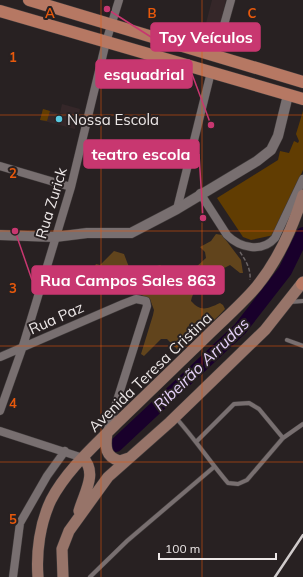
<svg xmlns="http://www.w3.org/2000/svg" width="303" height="577" font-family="Mulish,sans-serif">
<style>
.built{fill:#352729}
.green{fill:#613d02}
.forest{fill:#61441c}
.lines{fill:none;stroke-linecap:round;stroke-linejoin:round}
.river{stroke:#19002b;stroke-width:14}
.service-casing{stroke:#413c3c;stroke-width:5}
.minor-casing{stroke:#413c3c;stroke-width:9}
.tertiary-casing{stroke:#413c3c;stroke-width:11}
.secondary-casing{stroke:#413c3c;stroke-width:12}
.primary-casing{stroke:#413c3c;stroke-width:13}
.path{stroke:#6c6566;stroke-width:1.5;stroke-dasharray:4 2;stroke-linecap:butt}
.service{stroke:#786f70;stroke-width:4}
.minor{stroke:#786f70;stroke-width:8}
.tertiary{stroke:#786f70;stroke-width:10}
.secondary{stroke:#977469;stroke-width:11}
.primary{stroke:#b67863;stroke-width:12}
.rail{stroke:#d0cbcb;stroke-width:2.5}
.grid{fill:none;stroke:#e8590c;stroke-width:1;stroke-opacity:0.55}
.poi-dot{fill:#57c9e1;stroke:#282122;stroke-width:1.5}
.labels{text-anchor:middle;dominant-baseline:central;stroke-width:4;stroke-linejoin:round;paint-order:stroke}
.poi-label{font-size:15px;fill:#ede8e8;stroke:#282122;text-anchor:start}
.street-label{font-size:15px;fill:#ede8e8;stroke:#282122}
.water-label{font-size:16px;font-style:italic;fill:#e5d1f9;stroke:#282122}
.grid-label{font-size:13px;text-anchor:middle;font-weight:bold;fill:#e8590c;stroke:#282122;stroke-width:4;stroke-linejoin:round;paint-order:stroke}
.leader{fill:none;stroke:#c83770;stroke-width:1.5}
.callout-dot{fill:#c83770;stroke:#282122;stroke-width:1.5}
.callout{fill:#c83770;stroke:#c83770;stroke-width:1.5}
.callout-label{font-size:16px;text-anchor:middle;font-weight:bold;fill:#fff}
</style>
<rect width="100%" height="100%" fill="#282122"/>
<path class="built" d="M212 0H226L218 35 204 31Z
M62 104 80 109 78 118 60 113Z
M43 109 77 119 75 129 40 120Z"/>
<path class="green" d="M43 109 50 111 47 121 40 120Z
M303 111V170L274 235 251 240 243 237 217 198 278 160 280 151 289 153 294 141 298 143 299 141 296 134Z"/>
<path class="forest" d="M216 234 222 235 241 260 243 273H240L230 265C215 273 195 282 191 301 201 312 207 309 220 303L223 305 225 309C211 325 193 336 180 352L167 339H161L144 356 141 354 153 315 154 310 150 299 135 292C131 283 131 274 121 269L107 278 94 281 89 277 96 264 100 265 114 251 124 254C126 259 128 265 130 269 136 277 153 267 160 265L180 279 195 275V268L206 258 205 252 200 247 211 241Z"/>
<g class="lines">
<path class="river" d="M116 445 240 329 285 271 303 234"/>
<g class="service-casing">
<path id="service" d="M290 302 303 301
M287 340 303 346
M176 418C195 439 210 462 228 483L238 484 247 480 283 438 259 409 249 403 234 404 197 441
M283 438 303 424
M90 577 127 541 214 467"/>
</g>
<g class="minor-casing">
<path id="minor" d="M215 57 231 0
M0 166 71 187
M200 193 227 235C240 248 262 253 275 238L303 179
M177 209 211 72
M0 357 123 304 136 299 146 301 147 306 107 432
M0 411 22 349 71 187 106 42 119 0
M0 431 83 458
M13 577 20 523 47 476 65 451"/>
</g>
<g class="tertiary-casing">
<path id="tertiary" d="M0 235 55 237 87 233H131L177 209 257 161 271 150 278 136 288 95"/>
</g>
<g class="secondary-casing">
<path id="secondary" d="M107 433C105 447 105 457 120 461L129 458
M79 511C84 493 98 473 83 458
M38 577C36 552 40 523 51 500 66 471 93 447 116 424 146 395 177 365 207 336 224 319 242 304 257 286 278 260 293 227 303 195
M63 577 62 549 69 531 108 477 170 422 265 330 303 282"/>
</g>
<g class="primary-casing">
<path id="primary" d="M29 0 303 82
M0 11 303 99
M302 284 303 283"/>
</g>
<path class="path" d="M240 252C246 261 251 269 250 280"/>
<use href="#service" class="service"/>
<use href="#minor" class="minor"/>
<use href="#tertiary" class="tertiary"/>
<use href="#secondary" class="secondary"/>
<use href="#primary" class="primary"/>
<path class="rail" d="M275 577 303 535"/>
</g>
<path class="grid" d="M101 0V577M202 0V577M0 115H303M0 231H303M0 346H303M0 462H303"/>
<circle class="poi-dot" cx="59" cy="119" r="4"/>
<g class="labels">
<g class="poi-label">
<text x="67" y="119">Nossa Escola</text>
</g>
<g class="street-label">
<text transform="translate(51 203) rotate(-73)">Rua Zurick</text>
<text transform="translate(56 318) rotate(-24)">Rua Paz</text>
<text transform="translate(150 372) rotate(-44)">Avenida Teresa Cristina</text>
</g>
<g class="water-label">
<text transform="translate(201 364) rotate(-44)">Ribeirão Arrudas</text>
</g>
</g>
<g class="grid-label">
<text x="50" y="18">A</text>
<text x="152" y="18">B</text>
<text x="252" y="18">C</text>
<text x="13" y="62">1</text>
<text x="13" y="178">2</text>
<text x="13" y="293">3</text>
<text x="13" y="408">4</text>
<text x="13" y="524">5</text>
</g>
<path class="leader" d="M107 9L151 37M211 125L192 74M203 218L199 154M15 231L32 280"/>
<g class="callout-dot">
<circle cx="107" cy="9" r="4"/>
<circle cx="211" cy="125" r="4"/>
<circle cx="203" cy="218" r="4"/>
<circle cx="15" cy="231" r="4"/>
</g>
<g class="callout">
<rect x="151" y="23" width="109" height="28" rx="4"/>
<rect x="96" y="60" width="96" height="28" rx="4"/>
<rect x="84" y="140" width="115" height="28" rx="4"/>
<rect x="32" y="266" width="192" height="28" rx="4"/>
</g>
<g class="callout-label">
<text x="206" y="43">Toy Veículos</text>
<text x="144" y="80">esquadrial</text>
<text x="141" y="160">teatro escola</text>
<text x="128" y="286">Rua Campos Sales 863</text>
</g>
<path d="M159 553v6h117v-6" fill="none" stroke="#ede8e8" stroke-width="2"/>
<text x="165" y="553" font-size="12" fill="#ede8e8" stroke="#282122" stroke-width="3" paint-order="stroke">100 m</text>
</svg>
